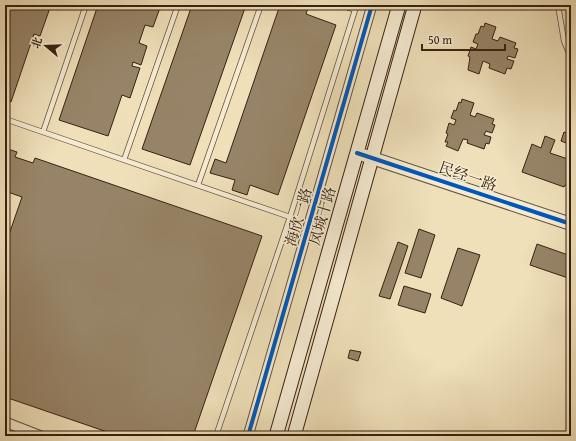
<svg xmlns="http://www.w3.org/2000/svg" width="576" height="441" font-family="'Gentium Book Plus','Noto Serif SC',serif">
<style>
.building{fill:#978468;stroke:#372110}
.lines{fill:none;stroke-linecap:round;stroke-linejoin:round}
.service-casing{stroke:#65513a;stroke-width:6}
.minor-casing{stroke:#65513a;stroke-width:11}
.tertiary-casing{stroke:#65513a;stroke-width:14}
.secondary-casing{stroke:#372110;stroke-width:15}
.service{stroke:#f5ebd2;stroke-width:4.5}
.minor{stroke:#f5ebd2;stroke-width:9}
.tertiary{stroke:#f5ebd2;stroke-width:12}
.secondary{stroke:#f5ebd2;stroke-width:13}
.cycleway-casing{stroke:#f5ebd2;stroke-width:6}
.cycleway{stroke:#0057b8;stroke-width:4}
.labels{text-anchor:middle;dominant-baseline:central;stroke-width:3;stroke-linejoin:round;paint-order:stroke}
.street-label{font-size:15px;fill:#372110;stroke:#f5ebd2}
</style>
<rect width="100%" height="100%" fill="#efe0ba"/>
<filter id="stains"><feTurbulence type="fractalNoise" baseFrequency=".005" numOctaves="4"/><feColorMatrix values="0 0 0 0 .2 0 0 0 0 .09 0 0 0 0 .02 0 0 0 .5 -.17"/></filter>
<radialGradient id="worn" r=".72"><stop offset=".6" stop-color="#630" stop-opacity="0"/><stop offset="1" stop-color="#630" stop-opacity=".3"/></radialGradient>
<path class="building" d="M5 5H51L40 36 34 34 11 102 5 100Z
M98 5H161L153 27 145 25 139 43 147 46 141 65 133 62 132 66 140 68 130 98 122 95 108 136 59 120Z
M192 5H246L190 165 142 149Z
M280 5H309L306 14 336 25 278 195 250 185 247 195 232 190 235 180 210 173 215 159 226 163Z
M485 23 496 27 492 39 498 41 500 37 516 43 514 48 518 49 515 58 508 56 507 59 514 61 511 69 507 68 505 74 489 68 490 64 483 61 479 74 468 70 470 57 468 56 471 47 476 49 478 44 473 42 476 34H478L481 26 484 27Z
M462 99 474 103 470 115 475 117 477 113 494 119 492 124 495 125 492 133 486 131 484 135 491 137 489 144 486 143 484 149 467 143 468 140 463 139 458 151 446 146 448 142H445L448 134 446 133 449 123 454 125 456 120 451 118 454 110 456 111 459 102 461 103Z
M564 132 571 134V145L561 141Z
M545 136 555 140 550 153 571 160V187L565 185 564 187 522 172 532 144 541 148Z
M5 148 17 152 15 157 33 163 35 158 262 236 193 436H119L5 397V246L22 197 5 191Z
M419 229 435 235 421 278 405 273Z
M398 242 408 246 390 299 379 296Z
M537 244 571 256V279L530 265Z
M458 248 480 255 462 306 441 298Z
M404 286 431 294 425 313 398 305Z
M350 350 361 352 358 361 348 358Z"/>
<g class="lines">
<g class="service-casing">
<path id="service" d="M558 5 564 41 571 58
M5 119 290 217 216 436
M43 132 86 5
M124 160 178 5
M198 185 261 5
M290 217 355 10 341 5"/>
</g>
<g class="minor-casing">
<path id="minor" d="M5 422 41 436
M248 436 372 5"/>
</g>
<g class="tertiary-casing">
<path id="tertiary" d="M357 153 571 224"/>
</g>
<g class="secondary-casing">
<path id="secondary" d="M276 436 399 5
M294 436 415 5"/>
</g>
<use href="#service" class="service"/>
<use href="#minor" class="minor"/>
<use href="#tertiary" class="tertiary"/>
<use href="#secondary" class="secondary"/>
<g class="cycleway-casing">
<path id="cycleway" d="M357 153 571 224
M248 436 372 5"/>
</g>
<use href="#cycleway" class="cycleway"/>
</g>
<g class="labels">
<g class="street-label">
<text transform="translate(468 176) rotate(19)">民经一路</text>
<text transform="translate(322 216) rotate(-74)">凤城十路</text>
<text transform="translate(298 217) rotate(-74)">海欣一路</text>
</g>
</g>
<rect width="576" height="441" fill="none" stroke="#efe0ba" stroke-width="20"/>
<rect x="6" y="6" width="564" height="429" fill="none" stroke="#372110" stroke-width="2"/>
<rect x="10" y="10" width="556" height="421" fill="none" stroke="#372110"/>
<g transform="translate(46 46) rotate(289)" stroke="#f5ebd2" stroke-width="3" paint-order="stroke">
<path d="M0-3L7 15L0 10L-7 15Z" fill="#372110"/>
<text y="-6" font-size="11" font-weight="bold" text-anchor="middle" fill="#372110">北</text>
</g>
<path d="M422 44v6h83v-6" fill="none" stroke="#372110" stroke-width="2"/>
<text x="428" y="44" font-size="12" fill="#372110" stroke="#f5ebd2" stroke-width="3" paint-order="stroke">50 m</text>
<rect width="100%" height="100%" filter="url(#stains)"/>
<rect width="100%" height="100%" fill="url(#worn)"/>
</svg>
